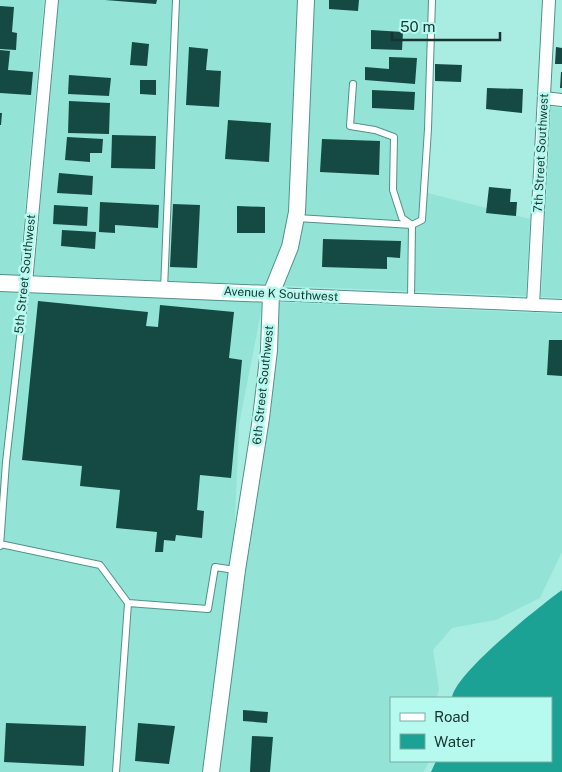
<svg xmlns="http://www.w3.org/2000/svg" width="562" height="772" font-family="'Public Sans',sans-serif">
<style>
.built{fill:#94e3d7}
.water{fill:#1ca294}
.building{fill:#144a43}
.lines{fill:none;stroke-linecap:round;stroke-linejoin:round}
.service-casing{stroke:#4f9288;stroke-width:8}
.minor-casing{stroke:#4f9288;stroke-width:14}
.tertiary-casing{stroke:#4f9288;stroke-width:18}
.service{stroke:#fff;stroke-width:6}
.minor{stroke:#fff;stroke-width:12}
.tertiary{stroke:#fff;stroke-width:16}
.labels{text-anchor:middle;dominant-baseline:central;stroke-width:5;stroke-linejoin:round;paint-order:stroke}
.street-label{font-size:12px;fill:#183430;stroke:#b6faef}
</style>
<rect width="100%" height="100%" fill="#a9ede2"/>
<path class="built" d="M0 0H44L19 275H0Z
M59 0H299L290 211 283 244 266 285 34 275Z
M313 0H432L424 192 530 219 526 296 282 286 301 236 304 213Z
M551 107 562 108V298L541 297Z
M0 291 263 302 239 425 234 545 203 772H0Z
M278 302 562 314V552L540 598 496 620 452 628 433 650 439 689 437 698H391V761H429L424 772H218Z"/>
<path class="water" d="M562 590V772H431L436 761H551V698H452C454 674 540 606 562 590Z"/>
<path class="building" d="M105 0H157L156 4Z
M329 0H359L358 11 329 9Z
M0 6 14 7 12 32 17 33 16 50 0 49Z
M371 30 403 32 402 50 371 49Z
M132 42 149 44 147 66 130 65Z
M189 47 208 49 206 70 221 71 219 107 186 105Z
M556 47 562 48V64H555Z
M0 50 10 51 8 70 33 72 31 95 0 93Z
M389 57 417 58 415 84 365 80V67L389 69Z
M435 64 462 65 461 82 435 81Z
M561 72H562V88H560Z
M69 75 111 78 109 96 68 94Z
M140 80H156V95L140 94Z
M487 88 523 89 522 113 486 109Z
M372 90 415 92 414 110 372 108Z
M69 101 110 103 109 134 68 133Z
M0 113H2L1 125H0Z
M228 120 271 123 269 162 225 159Z
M112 135 156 136 155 169 111 168Z
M67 137 103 139 102 153H90V162L65 160Z
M322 139 380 141 379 175 320 172Z
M59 173 93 176 92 195 57 193Z
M489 187 511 189 510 202H517L516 216 486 213Z
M100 202 159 205 158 228 115 225V233L99 232Z
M173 204 200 205 197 268 170 267Z
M54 205 88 207 87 226 53 224Z
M237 206 265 207V233H237Z
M62 230 96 232 95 249 61 246Z
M323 239 401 241 400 258 387 257V269L322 267Z
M38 301 148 312 146 326 158 327 160 305 234 312 229 358 242 360 231 478 200 475 197 510 204 511 202 538 176 535 175 541 164 540 163 552H155L157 532 116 528 120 490 80 486 82 466 22 460Z
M549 340H562V376L547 375Z
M243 710 268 712 267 723 243 721Z
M6 723 86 726 84 766 4 762Z
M138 723 175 726 169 764 135 761Z
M252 736 273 737 270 772H250Z"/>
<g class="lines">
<g class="service-casing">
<path id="service" d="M353 84 350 126 375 130 394 137 393 190 402 218 412 225 411 300
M297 218 412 225 422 220 428 129 432 0
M164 289 176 0
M0 544 100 565 128 603 116 772
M0 546 6 462 26 284
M128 603 208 609 215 567 235 570"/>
</g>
<g class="minor-casing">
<path id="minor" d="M544 98 562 100
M26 283 52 0
M271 294 562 306
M533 305 549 0"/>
</g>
<g class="tertiary-casing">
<path id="tertiary" d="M0 283 271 294
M211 772 237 570 261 418 269 350 271 294 290 247 297 212 306 0"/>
</g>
<use href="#service" class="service"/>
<use href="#minor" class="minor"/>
<use href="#tertiary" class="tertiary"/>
</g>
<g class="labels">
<g class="street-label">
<text transform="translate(541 153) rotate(-87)">7th Street Southwest</text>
<text transform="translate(25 274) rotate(-84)">5th Street Southwest</text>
<text transform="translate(281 294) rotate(3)">Avenue K Southwest</text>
<text transform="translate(263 385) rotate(-84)">6th Street Southwest</text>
</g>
</g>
<rect x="390" y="697" width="162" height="65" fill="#b6faef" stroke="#77aba3"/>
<rect x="400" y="713" width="25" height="8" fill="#ffffff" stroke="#77aba3"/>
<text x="434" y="722" font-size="15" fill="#183430">Road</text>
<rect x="400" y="734" width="25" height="15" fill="#1ca294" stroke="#77aba3"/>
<text x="434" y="747" font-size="15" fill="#183430">Water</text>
<path d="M392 32v8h108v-8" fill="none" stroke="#183430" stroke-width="2.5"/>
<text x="400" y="32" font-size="15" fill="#183430" stroke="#b6faef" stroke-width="4" paint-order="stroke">50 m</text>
</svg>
